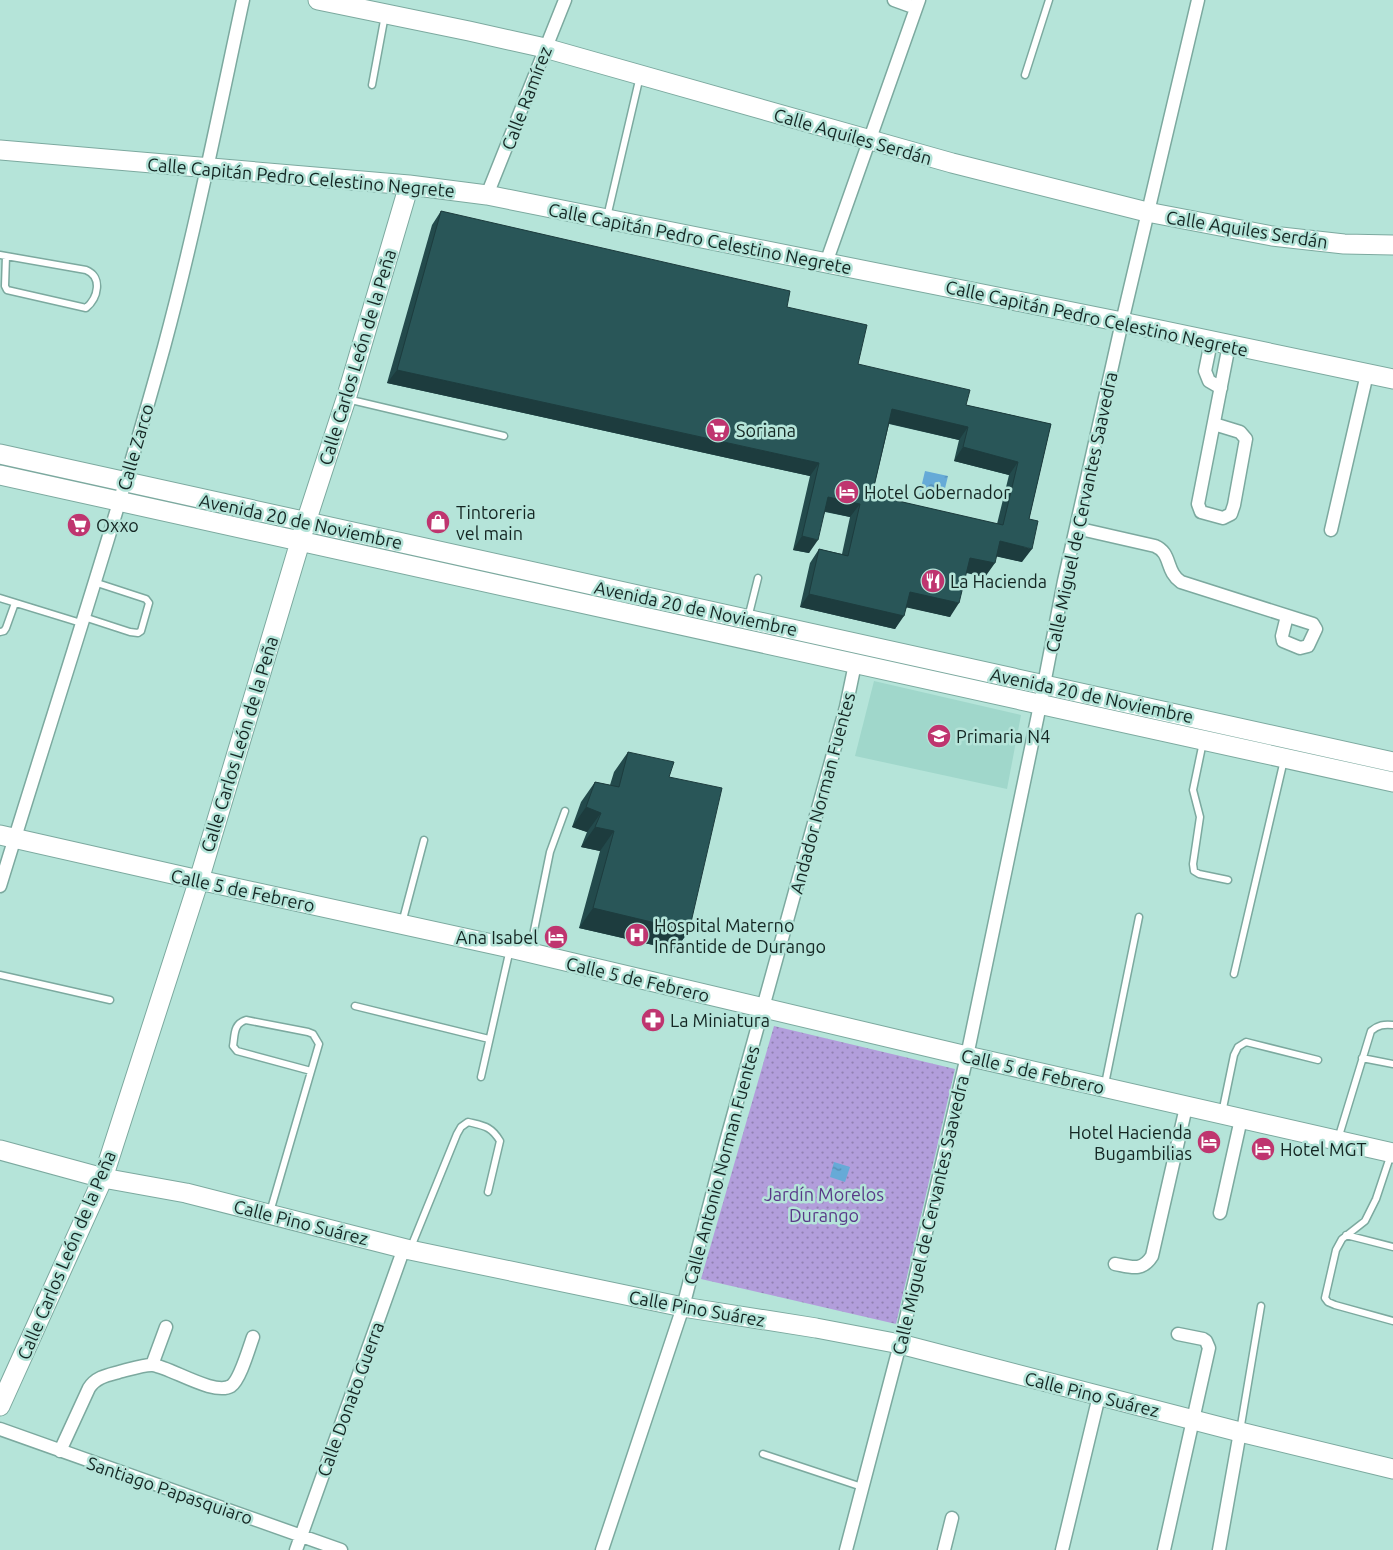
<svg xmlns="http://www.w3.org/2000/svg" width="1393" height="1550" font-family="Ubuntu,sans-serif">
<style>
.built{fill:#a0d7cb}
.grass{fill:url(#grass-dots)}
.water{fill:url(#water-ripples)}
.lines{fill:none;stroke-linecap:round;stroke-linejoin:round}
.lane-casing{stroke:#7ca99f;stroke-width:9}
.street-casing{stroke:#7ca99f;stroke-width:15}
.secondary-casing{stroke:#7ca99f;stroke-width:21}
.lane{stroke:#fff;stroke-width:6}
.street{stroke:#fff;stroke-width:12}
.secondary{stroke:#fff;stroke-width:19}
.wall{fill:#234a4c;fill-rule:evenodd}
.shaded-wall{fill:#1d3c3e}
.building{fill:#295658;stroke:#1d3c3e;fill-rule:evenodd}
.labels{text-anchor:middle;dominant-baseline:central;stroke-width:5;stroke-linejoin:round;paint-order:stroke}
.street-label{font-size:18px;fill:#142623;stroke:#b5e4d9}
.poi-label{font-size:18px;fill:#142623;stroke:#b5e4d9;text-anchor:start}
.park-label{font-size:18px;fill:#593a88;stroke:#b5e4d9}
</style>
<defs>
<pattern id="grass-dots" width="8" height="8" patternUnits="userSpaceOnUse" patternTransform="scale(1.25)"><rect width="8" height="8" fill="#b29edb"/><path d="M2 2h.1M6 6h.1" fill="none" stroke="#9081b1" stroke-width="1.8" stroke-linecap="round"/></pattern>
<pattern id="water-ripples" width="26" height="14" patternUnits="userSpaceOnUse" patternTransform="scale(1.25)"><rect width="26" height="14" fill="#66aad7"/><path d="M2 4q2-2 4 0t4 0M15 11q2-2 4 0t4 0" fill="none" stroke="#538aae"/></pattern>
</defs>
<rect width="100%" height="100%" fill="#b5e4d9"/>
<path class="built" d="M874 681 1021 715 1007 789 855 756Z"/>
<path class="grass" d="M774 1026 955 1069 896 1324 701 1279Z"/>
<path class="water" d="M925 471 948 476 942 501 919 496Z
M834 1162 850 1167 845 1182 830 1177Z"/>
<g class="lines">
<g class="lane-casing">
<path id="lane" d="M1025 75 1049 0
M372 85 385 15
M607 217 640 76
M0 255 86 270C103 277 98 298 86 308L7 290 5 286 6 256
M347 399 504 436
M0 598 81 623
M84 617 130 632 138 633 141 631 149 603 146 599 94 582
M748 618 758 578
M0 632 4 631 6 628 15 603
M1203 742 1193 790 1200 817 1193 864 1194 871 1199 874 1228 880
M402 923 424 840
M530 950 550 852 565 811
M1234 974 1284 760
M0 975 110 1000
M355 1006 489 1039
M1362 1058 1393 1064
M481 1077 510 949
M1105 1084 1139 917
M1222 1113 1234 1055 1238 1047 1246 1042 1318 1060
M1338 1139 1371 1031C1378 1025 1384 1024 1393 1025
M1391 1154 1376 1199 1365 1221 1342 1239 1336 1250 1325 1298 1328 1302 1335 1305 1393 1321
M270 1212 319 1044 313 1034 308 1032 246 1020C233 1024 235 1035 233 1046L237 1051 311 1071
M1346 1235 1393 1247
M411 1247 457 1134 461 1127 468 1122C484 1126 491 1126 500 1141L488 1192
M1240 1431 1261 1306
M763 1454 862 1487"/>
</g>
<g class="street-casing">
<path id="street" d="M894 0 916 8
M487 195 565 0
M826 263 919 0
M1211 342 1205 371 1209 381 1221 388
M1214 424 1240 432 1246 439 1234 505 1231 514 1223 518 1201 512 1198 504 1229 345
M1076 528 1155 546C1172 553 1165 571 1181 582L1313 624 1316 629 1308 646 1300 648 1283 641 1282 636 1287 616
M1331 530 1367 374
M0 886C55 707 114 528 164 347 195 232 218 116 243 0
M1220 1213 1241 1119
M1115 1264C1131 1267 1142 1272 1152 1256L1186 1107
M152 1365 166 1327
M0 1429 341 1550
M60 1451 89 1388C96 1377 108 1375 119 1372 128 1370 145 1364 153 1365 172 1368 214 1396 231 1386 240 1380 249 1348 253 1337
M296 1550 404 1248
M602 1550 683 1307 725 1145 846 707 855 664
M846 1550 900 1344 967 1056 1040 705 1064 581 1122 322 1198 0
M944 1550 952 1518
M1062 1550 1099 1396
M1164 1550 1209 1348 1206 1341 1203 1339 1178 1334
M1219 1550 1240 1432"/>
</g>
<g class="secondary-casing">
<path id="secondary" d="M318 0 469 31 545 48 952 163 1147 212 1272 236 1344 244 1393 245
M0 150 409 185 487 195 1122 322 1393 379
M0 454 1393 762
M0 475 1393 782
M0 835 199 880 510 948 967 1056 1393 1153
M0 1150 103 1178 186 1193 410 1250 683 1307 816 1328 900 1344 1240 1432 1393 1469
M0 1406 103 1178 199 880 306 522 346 399 409 185"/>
</g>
<use href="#lane" class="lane"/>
<use href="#street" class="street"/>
<use href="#secondary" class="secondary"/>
</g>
<path class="wall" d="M441 211 787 307 858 364 966 405 1051 424 1029 519 1022 562 996 556 985 577 966 573 950 617 907 607 895 629 800 607 810 563 819 549 842 554 850 517 825 512 809 553 793 550 810 476 387 383 432 225ZM889 424 959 440 954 461 1009 475 997 524 872 495Z
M628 752 669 777 689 931 675 950 579 928 600 851 581 847 587 832 572 827 581 802 595 782 610 785 614 772Z"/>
<path class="shaded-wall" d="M397 370 819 463 810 476 387 383Z
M892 409 968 427 959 440 883 422Z
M963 447 1018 462 1009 475 954 461Z
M828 497 860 504 850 517 819 510Z
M802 536 818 540 809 553 793 550Z
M1000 541 1032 549 1022 562 990 555Z
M970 558 995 563 985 577 960 571Z
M910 592 959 603 950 617 900 606Z
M809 594 904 616 895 629 800 607Z
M586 807 601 813 587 832 572 827Z
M595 827 614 831 600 851 581 847Z
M593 908 689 931 675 950 579 928Z"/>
<path class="building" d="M441 211 790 291 787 307 867 325 858 364 970 390 966 405 1051 424 1029 519 1038 521 1032 549 1000 541 995 563 970 558 959 603 910 592 904 616 809 594 819 549 848 556 860 504 828 497 818 540 802 536 819 463 397 370ZM892 409 968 427 963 447 1018 462 1003 525 872 495Z
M628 752 674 762 669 777 722 788 689 931 593 908 614 831 595 827 601 813 586 807 595 782 619 787Z"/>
<defs>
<g id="supermarket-disc" transform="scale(1.25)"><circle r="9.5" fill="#bf356f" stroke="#b5e4d9"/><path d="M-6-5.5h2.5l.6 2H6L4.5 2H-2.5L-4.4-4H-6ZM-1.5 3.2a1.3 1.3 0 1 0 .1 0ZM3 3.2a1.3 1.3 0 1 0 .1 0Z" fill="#fff"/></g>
<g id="hotel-disc" transform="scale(1.25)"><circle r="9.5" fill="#bf356f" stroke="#b5e4d9"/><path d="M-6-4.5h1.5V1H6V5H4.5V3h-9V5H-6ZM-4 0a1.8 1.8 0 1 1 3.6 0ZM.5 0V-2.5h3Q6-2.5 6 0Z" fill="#fff"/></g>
<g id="shop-disc" transform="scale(1.25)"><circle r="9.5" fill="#bf356f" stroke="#b5e4d9"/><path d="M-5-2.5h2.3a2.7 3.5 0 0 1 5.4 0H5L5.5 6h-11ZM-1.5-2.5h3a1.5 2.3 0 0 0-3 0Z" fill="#fff"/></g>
<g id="restaurant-disc" transform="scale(1.25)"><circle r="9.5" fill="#bf356f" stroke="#b5e4d9"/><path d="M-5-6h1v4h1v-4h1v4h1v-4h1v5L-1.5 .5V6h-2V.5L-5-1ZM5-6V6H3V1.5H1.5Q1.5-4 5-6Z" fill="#fff"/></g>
<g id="school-disc" transform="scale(1.25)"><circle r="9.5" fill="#bf356f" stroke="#b5e4d9"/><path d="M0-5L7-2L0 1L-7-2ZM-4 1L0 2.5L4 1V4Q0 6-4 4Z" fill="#fff"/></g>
<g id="hospital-disc" transform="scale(1.25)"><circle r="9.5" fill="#bf356f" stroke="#b5e4d9"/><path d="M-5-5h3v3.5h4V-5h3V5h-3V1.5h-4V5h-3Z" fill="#fff"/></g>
<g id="pharmacy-disc" transform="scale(1.25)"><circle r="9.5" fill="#bf356f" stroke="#b5e4d9"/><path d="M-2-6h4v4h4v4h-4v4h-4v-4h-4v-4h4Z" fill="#fff"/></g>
</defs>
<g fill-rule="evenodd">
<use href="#supermarket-disc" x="718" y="430"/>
<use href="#hotel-disc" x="847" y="492"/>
<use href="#shop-disc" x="438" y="522"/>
<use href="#supermarket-disc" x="79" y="525"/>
<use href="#restaurant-disc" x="933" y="581"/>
<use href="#school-disc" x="939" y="736"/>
<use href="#hospital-disc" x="637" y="935"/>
<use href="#hotel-disc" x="556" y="937"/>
<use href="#pharmacy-disc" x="653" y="1020"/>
<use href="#hotel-disc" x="1209" y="1142"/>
<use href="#hotel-disc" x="1263" y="1149"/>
</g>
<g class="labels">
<g class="street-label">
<text transform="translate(526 98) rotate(-69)">Calle Ramírez</text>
<text transform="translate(853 136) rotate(16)">Calle Aquiles Serdán</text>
<text transform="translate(301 177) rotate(5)">Calle Capitán Pedro Celestino Negrete</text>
<text transform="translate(1247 229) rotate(9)">Calle Aquiles Serdán</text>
<text transform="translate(700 238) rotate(11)">Calle Capitán Pedro Celestino Negrete</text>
<text transform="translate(1097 318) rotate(12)">Calle Capitán Pedro Celestino Negrete</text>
<text transform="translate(357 357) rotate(-73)">Calle Carlos León de la Peña</text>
<text transform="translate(135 447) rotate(-74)">Calle Zarco</text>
<text transform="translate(1081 512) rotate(-78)">Calle Miguel de Cervantes Saavedra</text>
<text transform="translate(301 521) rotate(12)">Avenida 20 de Noviembre</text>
<text transform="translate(696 608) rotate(12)">Avenida 20 de Noviembre</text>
<text transform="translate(1092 695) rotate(12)">Avenida 20 de Noviembre</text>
<text transform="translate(239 744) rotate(-73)">Calle Carlos León de la Peña</text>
<text transform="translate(822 793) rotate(-75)">Andador Norman Fuentes</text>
<text transform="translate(243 890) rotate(12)">Calle 5 de Febrero</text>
<text transform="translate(638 979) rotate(13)">Calle 5 de Febrero</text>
<text transform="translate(1033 1071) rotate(13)">Calle 5 de Febrero</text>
<text transform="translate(721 1165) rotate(-75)">Calle Antonio Norman Fuentes</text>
<text transform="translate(930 1215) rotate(-77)">Calle Miguel de Cervantes Saavedra</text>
<text transform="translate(301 1222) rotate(14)">Calle Pino Suárez</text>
<text transform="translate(66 1255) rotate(-67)">Calle Carlos León de la Peña</text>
<text transform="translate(697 1308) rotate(10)">Calle Pino Suárez</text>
<text transform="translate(1092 1394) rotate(14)">Calle Pino Suárez</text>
<text transform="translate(350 1399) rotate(-70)">Calle Donato Guerra</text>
<text transform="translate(170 1490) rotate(19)">Santiago Papasquiaro</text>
</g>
<g class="poi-label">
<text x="736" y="430">Soriana</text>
<text x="864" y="492">Hotel Gobernador</text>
<text x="456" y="512">Tintoreria<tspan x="456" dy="21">vel main</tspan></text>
<text x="96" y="525">Oxxo</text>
<text x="950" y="581">La Hacienda</text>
<text x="956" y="736">Primaria N4</text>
<text x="654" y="925">Hospital Materno<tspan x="654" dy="21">Infantide de Durango</tspan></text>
<text x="538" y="937" text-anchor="end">Ana Isabel</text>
<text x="670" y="1020">La Miniatura</text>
<text x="1192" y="1132" text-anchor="end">Hotel Hacienda<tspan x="1192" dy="21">Bugambilias</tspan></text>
<text x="1280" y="1149">Hotel MGT</text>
</g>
<g class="park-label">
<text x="824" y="1194">Jardín Morelos<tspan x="824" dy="21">Durango</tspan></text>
</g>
</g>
</svg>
